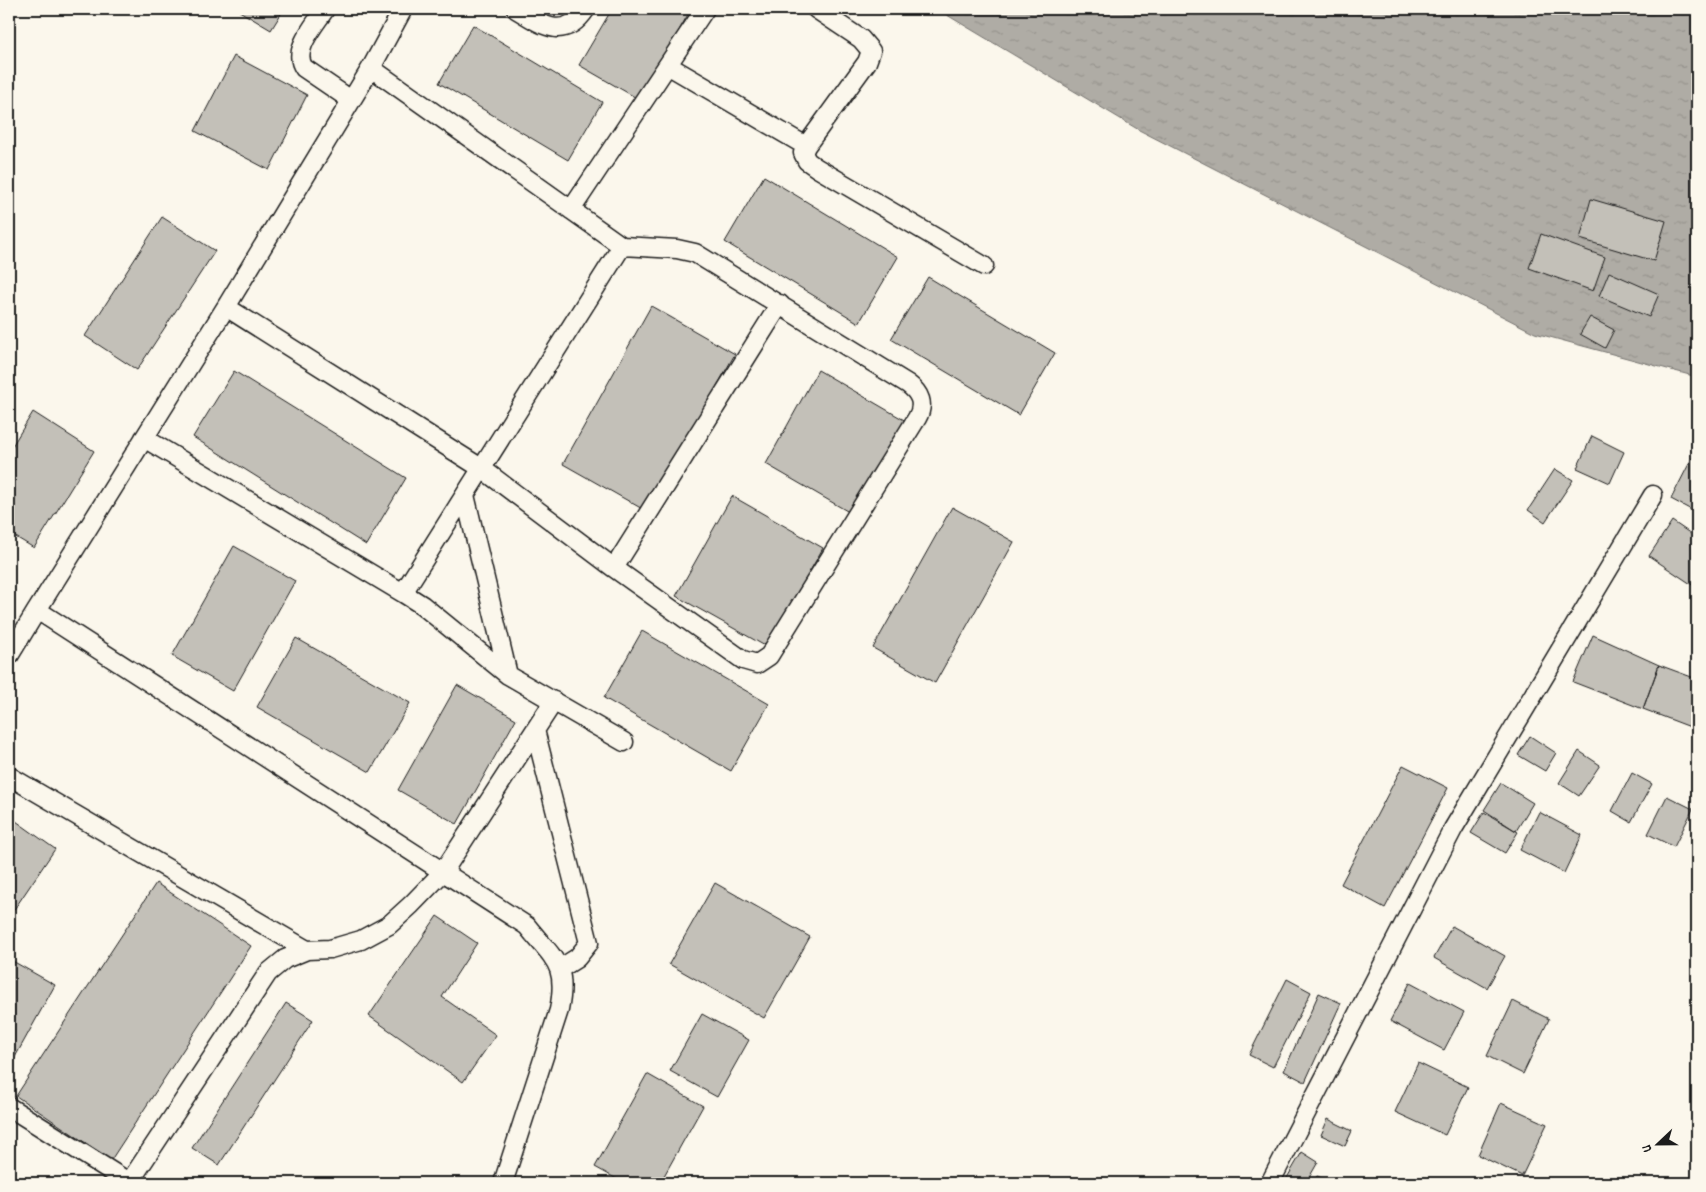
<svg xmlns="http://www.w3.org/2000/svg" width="1706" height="1192" font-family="Dekko,sans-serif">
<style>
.water{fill:url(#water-ripples);stroke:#74726e}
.building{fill:#c3c0b8;stroke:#1c1c1c}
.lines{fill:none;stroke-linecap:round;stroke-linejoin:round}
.lane-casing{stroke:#1c1c1c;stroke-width:21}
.lane{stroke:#fbf7ec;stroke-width:18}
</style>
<defs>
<pattern id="water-ripples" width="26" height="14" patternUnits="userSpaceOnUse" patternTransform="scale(1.25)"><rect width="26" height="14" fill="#afaca5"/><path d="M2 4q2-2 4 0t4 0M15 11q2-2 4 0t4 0" fill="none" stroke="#96938d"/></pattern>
</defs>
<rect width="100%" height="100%" fill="#fbf7ec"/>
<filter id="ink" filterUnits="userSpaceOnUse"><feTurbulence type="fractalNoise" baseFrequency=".02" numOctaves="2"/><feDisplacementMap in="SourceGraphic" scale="10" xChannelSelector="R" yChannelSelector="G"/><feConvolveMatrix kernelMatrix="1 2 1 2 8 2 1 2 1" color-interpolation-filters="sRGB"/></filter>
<g filter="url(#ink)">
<path class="water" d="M937 9H1697V377L1535 333 1139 130Z"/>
<path class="building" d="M236 9H284L271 30Z
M612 9H691L640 100 579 65Z
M473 25 602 102 568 160 439 83Z
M234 56 307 95 269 170 195 131Z
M764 176 898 257 859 323 725 242Z
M1591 199 1666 221 1654 261 1580 239Z
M162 217 215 251 137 370 85 336Z
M1541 234 1605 257 1593 291 1529 268Z
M1609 272 1659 294 1649 317 1599 296Z
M928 277 1055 353 1019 415 891 339Z
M651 306 735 354 646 511 563 464Z
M1590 317 1614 330 1605 348 1580 334Z
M818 370 906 421 854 515 766 464Z
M234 371 406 478 366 545 193 437Z
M33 412 94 451 34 548 9 533V451Z
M1592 436 1624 452 1610 483 1577 468Z
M1692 458 1697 461V513L1671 499Z
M1555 469 1573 480 1545 522 1528 510Z
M732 496 823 548 767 647 676 596Z
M952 507 1014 542 935 683 873 648Z
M1672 521 1697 538V588L1649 556Z
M234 546 295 581 233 691 172 656Z
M642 631 769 704 731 771 604 698Z
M1593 635 1659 665 1643 709 1573 682Z
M296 638 410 703 370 772 257 707Z
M1659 665 1697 679V717L1693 728 1643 709Z
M457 685 516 719 457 824 398 790Z
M1530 736 1556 753 1545 771 1518 755Z
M1579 751 1600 765 1579 796 1559 783Z
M1403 765 1448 788 1385 908 1341 884Z
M1632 773 1652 784 1631 822 1612 811Z
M1501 783 1533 803 1516 831 1484 810Z
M1667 796 1693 809 1674 847 1648 834Z
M1484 812 1518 832 1505 853 1471 833Z
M1539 812 1582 835 1564 873 1520 850Z
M9 816 55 849 9 917Z
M156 883 251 946 111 1160 16 1096Z
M715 883 810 937 764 1018 669 964Z
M437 916 477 943 442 997 496 1035 463 1082 369 1016Z
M1452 926 1505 956 1487 988 1434 958Z
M9 959 55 985 14 1059 9 1057Z
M1287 979 1311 992 1273 1067 1249 1055Z
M1410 983 1464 1012 1444 1050 1390 1021Z
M1319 993 1341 1003 1305 1082 1284 1071Z
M1513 1001 1549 1019 1523 1074 1487 1056Z
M286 1003 313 1020 219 1165 192 1148Z
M702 1014 749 1040 717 1097 670 1071Z
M1418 1063 1468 1087 1445 1135 1395 1112Z
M647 1074 703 1106 660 1183H624L595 1167Z
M1501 1103 1547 1124 1522 1176 1478 1155Z
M1328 1119 1352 1131 1345 1146 1321 1135Z
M1302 1152 1318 1162 1306 1183H1284Z
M1317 1176 1333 1183H1313Z"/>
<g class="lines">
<g class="lane-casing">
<path id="lane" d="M325 9C316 24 291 50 304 68L351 100
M516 9C542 25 564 42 586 9
M816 9 861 39 871 51 867 62 806 146 803 153 807 161 817 168 984 266
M669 66 806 146
M371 68 622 246 403 593 422 605 508 675 624 742
M571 210 705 9
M226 307 481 468 614 568 743 660 757 664 769 656 917 418C925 404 920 393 908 384L695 253 677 249 622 246
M144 438 403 593
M465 495 508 675
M614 568 780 304
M37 610 226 307 371 68 403 9
M9 656 37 610 527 926C554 960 568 964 559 1010L503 1183
M535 730 589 943 577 958 561 968
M9 776 307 950
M9 1107 130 1183
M129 1183 268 973 285 959 307 950 330 949 361 940 389 925 411 905 443 872 554 701
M1270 1183 1453 829 1653 495"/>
</g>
<use href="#lane" class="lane"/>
</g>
</g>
<rect width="1706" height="1192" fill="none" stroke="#fbf7ec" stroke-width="30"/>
<rect x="15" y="15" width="1676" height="1162" fill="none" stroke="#1c1c1c" stroke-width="2" filter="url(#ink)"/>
<g transform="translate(1658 1144) rotate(248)" stroke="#fbf7ec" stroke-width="4" paint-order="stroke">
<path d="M0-4L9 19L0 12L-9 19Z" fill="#1c1c1c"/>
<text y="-8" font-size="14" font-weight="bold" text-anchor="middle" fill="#1c1c1c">U</text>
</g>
</svg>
